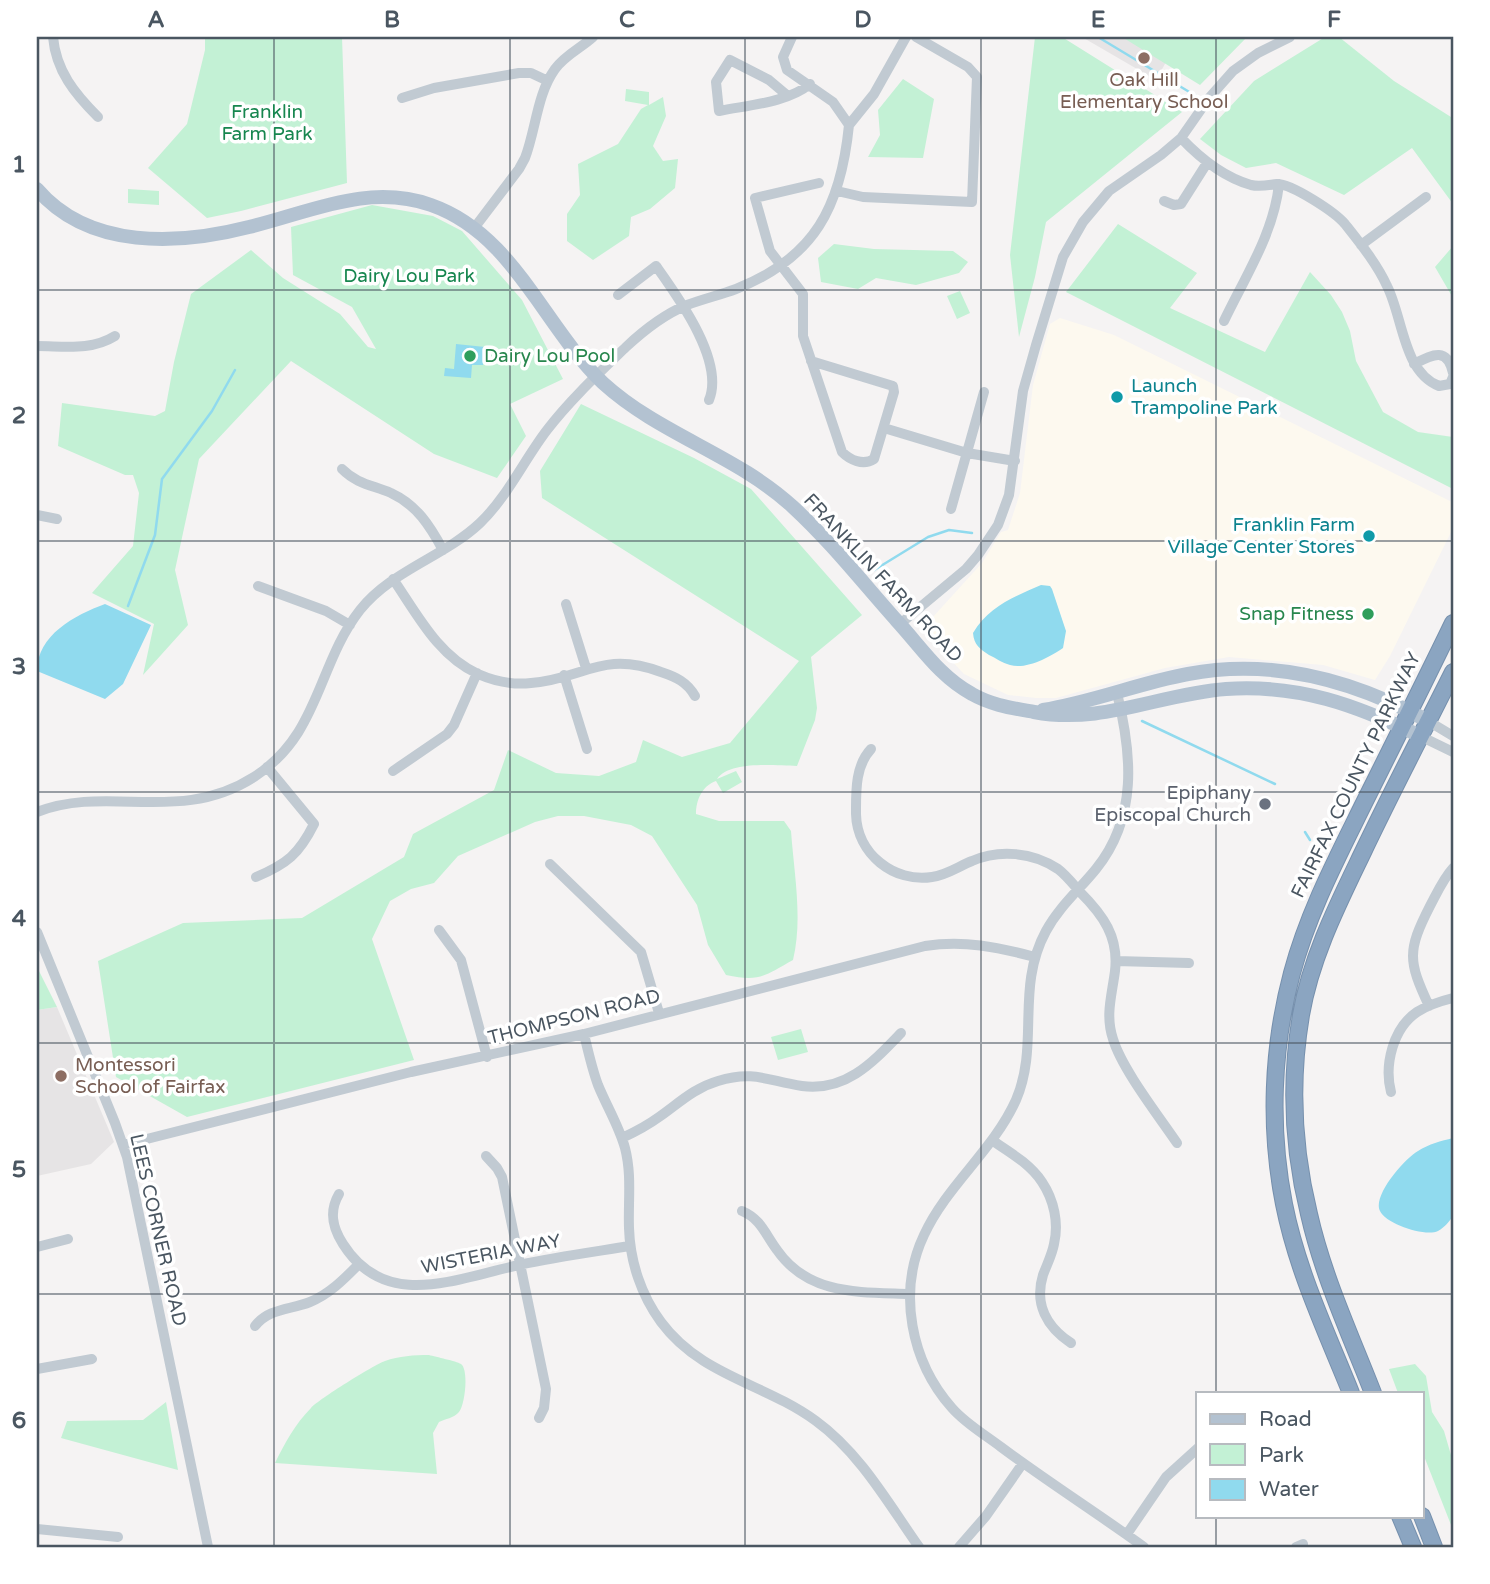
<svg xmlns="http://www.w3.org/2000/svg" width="1490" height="1584" font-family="'Varela Round',sans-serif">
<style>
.commercial{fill:#fdf9ef}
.education{fill:#e6e4e5}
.green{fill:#c3f1d5}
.water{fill:#90daee}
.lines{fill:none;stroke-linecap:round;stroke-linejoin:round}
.stream{stroke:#90daee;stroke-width:2.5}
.highway-casing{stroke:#7690ad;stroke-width:18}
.minor{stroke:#c1cad2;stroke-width:10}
.major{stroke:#b3c2d1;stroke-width:14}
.highway{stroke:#8ba5c1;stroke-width:16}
.grid{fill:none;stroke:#4a5661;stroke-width:2;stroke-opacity:0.55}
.education-dot{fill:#8d6e63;stroke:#fff;stroke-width:2.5}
.leisure-dot{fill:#2e9e5b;stroke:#fff;stroke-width:2.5}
.culture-dot{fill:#0f9aa8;stroke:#fff;stroke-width:2.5}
.worship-dot{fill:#6b7280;stroke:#fff;stroke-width:2.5}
.labels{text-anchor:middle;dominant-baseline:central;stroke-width:7;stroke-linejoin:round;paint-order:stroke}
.education-label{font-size:19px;fill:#785e54;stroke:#fff}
.park-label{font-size:19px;fill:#17864f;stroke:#fff}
.leisure-label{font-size:19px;fill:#27864d;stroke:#fff;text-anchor:start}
.culture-label{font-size:19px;fill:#0d838f;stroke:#fff;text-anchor:start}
.street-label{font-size:19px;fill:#4a5661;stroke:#fff}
.worship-label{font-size:19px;fill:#5b616d;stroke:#fff;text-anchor:end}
.neatline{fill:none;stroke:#4a5661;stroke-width:2.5}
.grid-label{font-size:23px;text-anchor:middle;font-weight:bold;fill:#4a5661}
</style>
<rect width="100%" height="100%" fill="#f5f3f3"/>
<path class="commercial" d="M1060 318 1114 335 1452 502 1453 528 1390 656 1375 680 1323 665 1229 657 1165 668 1056 698H1036L1008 695 964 674 922 629 982 563 1001 532 1008 530 1020 493 1033 385 1050 324Z"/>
<path class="education" d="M1082 37H1180L1156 80Z
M57 1007 114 1142 91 1164 37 1176V1010Z"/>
<path class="green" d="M205 37H342L347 183 241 211 207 218 148 168 187 124 205 50Z
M1035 37H1062L1182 112 1046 222 1035 277 1019 337 1010 255Z
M1122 37H1247L1200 85Z
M1325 37H1339L1394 81 1451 117 1453 116V204L1412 148 1344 195 1276 163 1246 168 1221 155 1200 139 1254 81Z
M903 79 934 99 923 158 868 157 880 135 878 110Z
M626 89 649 92V105L663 97 666 116 653 146 663 161 678 159 675 188 650 209 631 217 629 236 593 260 567 241V214L580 195 578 164 618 144 641 109 648 105 625 101Z
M128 189 159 191V205L128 203Z
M372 205 433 216 462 231 522 300 563 379 510 404 526 436 497 478 434 454 291 361 199 459 175 570 188 625 143 675 154 624 92 593 133 546 139 493 133 475H125L58 446 62 403 155 416 165 411 174 362 191 294 251 250 283 278 340 314 368 347 376 349 352 307 293 275 291 227Z
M1118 224 1197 273 1170 308 1265 352 1310 272 1331 295 1342 312 1350 331 1356 361 1383 412 1418 432 1453 437V489L1066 292Z
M834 244 874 249 953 251 968 262 959 273 916 285 876 278 858 289 821 282 818 258Z
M1453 246V298L1435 267Z
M960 291 970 313 957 319 947 296Z
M581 404 694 458 751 489 862 615 811 657 817 708 815 720 797 766C775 766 731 760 717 779L736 771 742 782 723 793 716 781C702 786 696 800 696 814L719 821H784L791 831C794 873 803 919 793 960 764 976 760 982 726 975L708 945 697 905 652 836 631 825 584 816H558L535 822 458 856 434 883 411 889 390 901 372 939 414 1060 187 1117 116 1077 98 961 183 923 302 918 404 857 413 834 494 790 508 750 556 773 599 776 636 762 643 740 682 757 730 743 799 661 542 498 540 471Z
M37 967 57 1007 37 1010Z
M801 1029 808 1052 778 1060 771 1037Z
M429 1355C436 1357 456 1361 461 1364 469 1370 465 1405 459 1412 454 1418 445 1419 439 1422L433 1433 437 1474 275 1463C285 1443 295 1424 311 1408 319 1399 374 1365 385 1361 399 1356 414 1355 429 1355Z
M1415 1364 1426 1376 1432 1412 1444 1431 1453 1462V1530L1422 1451V1393H1398L1389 1369Z
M166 1402 178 1470 61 1438 67 1421 143 1420Z"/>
<path class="water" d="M456 344 485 347 483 365H472L471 378 444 376 445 368 454 369Z
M1041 585 1050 586 1052 589 1066 631 1063 648C1050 657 1026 670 1010 665 1002 663 996 658 989 655 980 649 974 645 973 633 989 606 1014 597 1041 585Z
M105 604 151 625 123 684 105 699 37 671C37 635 75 615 105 604Z
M1453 1138V1216C1449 1222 1445 1227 1438 1231 1425 1237 1386 1224 1380 1211 1372 1196 1405 1158 1418 1151 1429 1144 1441 1141 1453 1138Z"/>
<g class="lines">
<path class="stream" d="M1098 37 1196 96
M871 572 928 537 949 530 972 533
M128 606 155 535 162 479 212 411 235 370
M1142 721 1275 784
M1305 832 1310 840"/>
<g class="highway-casing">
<path id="highway" d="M1351 1393C1326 1331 1297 1270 1284 1204 1269 1128 1272 1048 1292 973 1308 913 1337 858 1364 803 1394 743 1424 683 1453 623
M1373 1393C1350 1334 1323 1276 1309 1214 1293 1149 1290 1080 1301 1015 1311 957 1338 904 1363 852 1392 791 1423 732 1453 672
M1400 1516 1413 1547
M1422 1516 1434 1547"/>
</g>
<path class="minor" d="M53 37C56 71 75 94 98 117
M792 37 783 57 787 70 833 102 849 125
M788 96 769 80 730 60 716 82 719 111C748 105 787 103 810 84
M402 98 434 88 519 73H531L548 81
M849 125 874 94 906 37
M1181 138C1200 158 1223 177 1251 185 1260 187 1268 185 1277 184 1292 184 1335 212 1345 224 1360 243 1377 264 1387 286 1403 317 1403 372 1439 386L1450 384 1453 377
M837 191 863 197 972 202 977 77 968 67 916 37
M1164 201 1174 205 1181 204 1207 163
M475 227 519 169 525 158C536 129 537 94 555 69 565 55 581 48 593 37
M1361 245 1426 197
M618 295 656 266C678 297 725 361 709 400
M1224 321C1245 277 1274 233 1279 184
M37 346C64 346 91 351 115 336
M811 361 893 386 894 392 874 459C863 466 850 460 842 452L803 336V294L770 251 755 198 819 183
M1414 364C1432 355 1447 346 1453 373
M884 428 967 453 1015 461
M342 469C357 484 372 485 391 493 417 505 430 526 443 550
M951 509 984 392
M37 515 57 519
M393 579C417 614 438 656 478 674 494 681 513 685 531 683 584 679 601 650 661 672 676 677 687 682 695 696
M258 586 326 611 350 625
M566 604 586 668
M900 624 966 569 978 555 998 525 1009 495 1023 391 1036 345 1063 257 1083 222 1109 191 1161 155 1181 138 1209 98 1233 71 1258 53 1290 37
M564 675 587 749
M1117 693C1132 754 1138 817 1096 869 1079 890 1059 907 1046 931 1015 988 1040 1044 1016 1100 993 1151 947 1185 924 1235 897 1292 911 1362 952 1408 966 1424 984 1434 1001 1447 1048 1482 1097 1513 1144 1547
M1428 721 1453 736
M1420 736 1453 752
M871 749C855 766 856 792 856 814 857 854 894 883 932 877 947 875 959 866 972 861 999 849 1033 852 1058 869 1066 875 1073 884 1080 892 1103 915 1119 937 1115 971 1112 995 1105 1015 1113 1039 1122 1069 1158 1115 1177 1143
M393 771 447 734 454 725 477 673
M37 812C109 784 179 825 254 777 320 735 317 665 360 610 392 570 444 557 480 523 508 496 524 460 547 430 570 400 599 373 626 347 643 331 665 314 687 305 703 299 720 295 736 289 815 258 841 206 849 125
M550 864 641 952 659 1013
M256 877C287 864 299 854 314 824L267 767
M439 930 461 960 487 1057
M37 932 115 1123 127 1157 208 1547
M1116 961 1189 963
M1429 1006C1408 961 1407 951 1430 906 1437 893 1443 879 1453 868
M584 1034C588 1051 592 1069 598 1085 607 1107 619 1126 625 1148 632 1175 628 1201 629 1228 630 1261 641 1295 661 1322 701 1376 764 1383 816 1421 860 1453 888 1503 919 1547
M1391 1092C1384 1065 1393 1028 1417 1012 1428 1005 1441 1001 1453 998
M622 1138C635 1132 648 1125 659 1117 679 1103 694 1088 718 1081 754 1070 768 1081 802 1086 846 1092 873 1062 901 1033
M993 1141C1011 1153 1030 1164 1042 1182 1054 1200 1059 1223 1054 1244 1052 1255 1047 1264 1043 1275 1034 1304 1047 1327 1071 1343
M123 1145 411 1072 584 1034 925 946C964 940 997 947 1035 957
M486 1156 497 1168 502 1177 546 1389 544 1408 539 1418
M339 1194C329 1211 332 1227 343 1244 386 1312 457 1278 519 1265 556 1257 593 1252 630 1246
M742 1211C761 1219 765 1234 777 1250 809 1296 861 1292 910 1294
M37 1247 68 1239
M255 1326C269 1308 290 1310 310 1302 330 1294 345 1278 359 1264
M37 1369 92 1359
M37 1529 118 1537
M1127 1534 1166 1477 1198 1448
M959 1547 986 1516 1023 1463
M1296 1547 1303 1544"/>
<path class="major" d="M37 189C89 250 179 245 249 227 311 212 368 183 431 205 514 234 543 326 603 383 660 435 737 455 793 507 831 542 863 583 897 621 921 647 940 677 972 694 991 705 1012 708 1034 712 1102 725 1159 694 1226 689 1299 684 1356 705 1420 736
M1043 710C1093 702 1139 683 1188 674 1272 658 1355 681 1428 721"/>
<use href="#highway" class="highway"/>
</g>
<path class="grid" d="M274 37V1547M510 37V1547M745 37V1547M981 37V1547M1216 37V1393M37 290H1453M37 541H1453M37 792H1453M37 1043H1453M37 1294H1453M1216 1516V1547"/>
<g class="education-dot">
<circle cx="1144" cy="58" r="7"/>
<circle cx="61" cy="1076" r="7"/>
</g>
<g class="leisure-dot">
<circle cx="470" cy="356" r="7"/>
<circle cx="1368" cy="614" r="7"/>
</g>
<g class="culture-dot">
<circle cx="1117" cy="397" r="7"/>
<circle cx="1369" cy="536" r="7"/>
</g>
<circle class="worship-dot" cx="1265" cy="804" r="7"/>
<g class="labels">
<g class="education-label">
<text x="1144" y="80">Oak Hill<tspan x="1144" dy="22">Elementary School</tspan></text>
<text x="75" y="1065" text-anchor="start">Montessori<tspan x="75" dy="22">School of Fairfax</tspan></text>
</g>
<g class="park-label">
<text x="267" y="112">Franklin<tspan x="267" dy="22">Farm Park</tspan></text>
<text x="409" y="276">Dairy Lou Park</text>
</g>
<g class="leisure-label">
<text x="484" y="356">Dairy Lou Pool</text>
<text x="1354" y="614" text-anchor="end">Snap Fitness</text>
</g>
<g class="culture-label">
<text x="1131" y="386">Launch<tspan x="1131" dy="22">Trampoline Park</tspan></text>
<text x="1355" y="525" text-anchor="end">Franklin Farm<tspan x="1355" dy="22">Village Center Stores</tspan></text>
</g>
<g class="street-label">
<text transform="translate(883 578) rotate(47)">FRANKLIN FARM ROAD</text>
<text transform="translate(1356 775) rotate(-64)">FAIRFAX COUNTY PARKWAY</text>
<text transform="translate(574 1017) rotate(-14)">THOMPSON ROAD</text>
<text transform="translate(158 1230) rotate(77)">LEES CORNER ROAD</text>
<text transform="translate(491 1254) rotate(-11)">WISTERIA WAY</text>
</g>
<g class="worship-label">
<text x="1251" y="793">Epiphany<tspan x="1251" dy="22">Episcopal Church</tspan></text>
</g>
</g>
<rect width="1490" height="1584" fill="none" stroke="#ffffff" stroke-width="77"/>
<rect x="1196" y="1392" width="228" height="126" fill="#ffffff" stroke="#b7bbc0" stroke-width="2"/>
<rect x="1210" y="1414" width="35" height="10" fill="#b3c2d1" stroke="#b7bbc0" stroke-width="2"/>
<text x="1259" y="1426" font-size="21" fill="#4a5661">Road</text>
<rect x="1210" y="1444" width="35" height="21" fill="#c3f1d5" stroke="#b7bbc0" stroke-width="2"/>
<text x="1259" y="1462" font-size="21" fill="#4a5661">Park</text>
<rect x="1210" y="1479" width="35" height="21" fill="#90daee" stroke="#b7bbc0" stroke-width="2"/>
<text x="1259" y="1496" font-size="21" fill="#4a5661">Water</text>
<rect x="38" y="38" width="1414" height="1508" class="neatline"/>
<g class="grid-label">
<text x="156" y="27">A</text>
<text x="392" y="27">B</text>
<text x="627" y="27">C</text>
<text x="863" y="27">D</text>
<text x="1098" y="27">E</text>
<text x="1334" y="27">F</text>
<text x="19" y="172">1</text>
<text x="19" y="423">2</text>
<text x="19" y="674">3</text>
<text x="19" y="926">4</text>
<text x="19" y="1177">5</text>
<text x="19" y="1428">6</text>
</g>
</svg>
